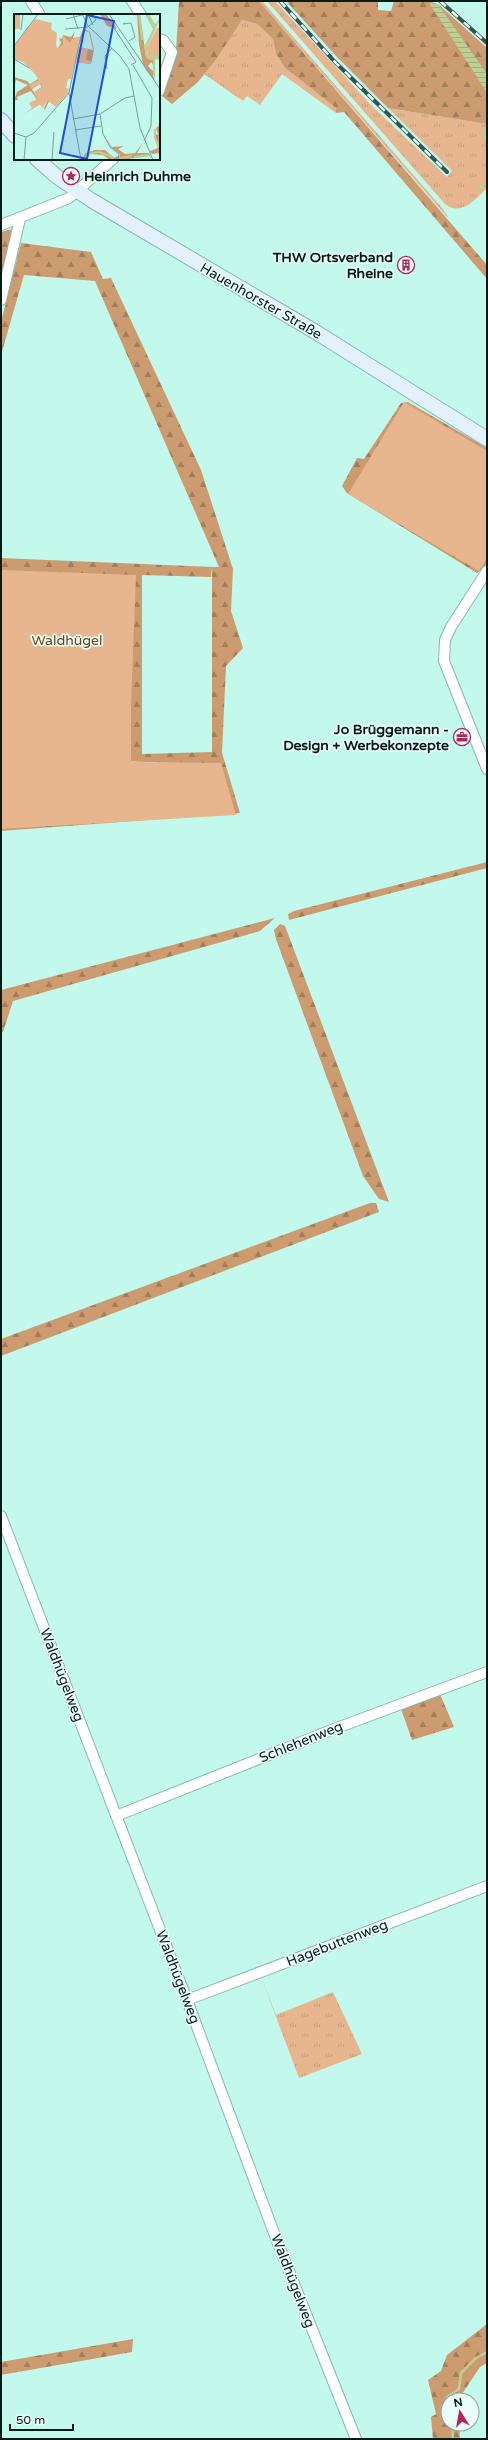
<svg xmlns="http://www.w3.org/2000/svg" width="488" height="2440" font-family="'Varela Round',sans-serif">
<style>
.grass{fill:url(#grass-tufts)}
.forest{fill:url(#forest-firs)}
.green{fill:#e7b68e}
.water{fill:url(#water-rules)}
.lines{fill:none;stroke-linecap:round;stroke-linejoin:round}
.stream{stroke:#becf93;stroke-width:2.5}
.street-casing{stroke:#85b8ae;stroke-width:12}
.secondary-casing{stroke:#85b8ae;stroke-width:16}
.street{stroke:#fff;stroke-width:10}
.secondary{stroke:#e2f1fc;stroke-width:14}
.rail-casing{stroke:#36534e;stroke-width:4}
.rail{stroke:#e9fdf9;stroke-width:2.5;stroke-dasharray:8;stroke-linecap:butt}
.labels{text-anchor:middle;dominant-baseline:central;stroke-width:3.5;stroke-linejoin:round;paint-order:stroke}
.poi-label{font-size:14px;font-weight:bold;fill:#071c19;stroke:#e9fdf9;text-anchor:end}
.street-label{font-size:14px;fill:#071c19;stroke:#e9fdf9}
.park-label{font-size:14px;fill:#724210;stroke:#e9fdf9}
.inset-river{fill:none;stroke:#becf93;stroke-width:2}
.inset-road{fill:none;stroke:#78a098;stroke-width:1}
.view{fill:#1d4ed8;fill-opacity:0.15;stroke:#1d4ed8;stroke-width:2}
.inset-edge{fill:none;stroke:#071c19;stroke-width:2}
</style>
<defs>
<pattern id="grass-tufts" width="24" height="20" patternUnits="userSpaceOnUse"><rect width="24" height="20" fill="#e7b68e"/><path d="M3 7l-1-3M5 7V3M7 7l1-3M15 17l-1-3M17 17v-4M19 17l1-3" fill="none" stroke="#c59c7a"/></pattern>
<pattern id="forest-firs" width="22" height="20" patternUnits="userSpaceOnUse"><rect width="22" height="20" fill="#cc9b70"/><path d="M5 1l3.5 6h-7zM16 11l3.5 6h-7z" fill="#a47e5b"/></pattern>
<pattern id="water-rules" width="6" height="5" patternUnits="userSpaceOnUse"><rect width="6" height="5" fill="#becf93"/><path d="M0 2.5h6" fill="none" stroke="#a2b17e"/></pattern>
</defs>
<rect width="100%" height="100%" fill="#c3f8ed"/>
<path class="grass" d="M259 1H262L443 209 449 219Z
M267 1H275L371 105 447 177 452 171 388 108 487 124V188C476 199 461 217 445 204Z
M242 20 257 24 273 39 276 54 285 68 336 108V113L282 74 260 105 247 96 243 101 204 74Z
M261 1977 276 2015 333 1992 362 2054 299 2078Z"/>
<path class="forest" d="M179 1H259L487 265V279L344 112 336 113V108L285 68 276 54 273 39 257 24 242 20 217 58 198 82 172 104 162 96 176 51Z
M286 1H378V10L391 11 394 1H428L438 4 487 48V124L388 108 336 56Z
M12 229 1 277V232Z
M21 243 91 252 103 279 111 278 201 470 233 569 231 611 243 648 226 666 222 753 240 813 1 831V820L198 764 120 761 1 571V558L212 567 211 577 142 575V754L212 752V567H219L95 281 24 275 1 355V322Z
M408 402 487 448V566L477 573 347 493 342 486 357 458 364 459 401 403Z
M487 862V868L289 920 288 914 294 911Z
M275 918 260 931 13 1001 3 1032H1V990Z
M280 924 285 926 389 1202 379 1199 363 1176 276 939 274 930Z
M370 1203H376L379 1212 1 1356V1339Z
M440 1694 454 1727 412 1740 401 1709Z
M487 2324V2363L480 2367 458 2400H448V2424H459L460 2439H433L431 2417 436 2414 428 2380 441 2371 447 2355Z
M133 2339 132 2352 1 2375V2362Z"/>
<path class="green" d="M404 402 487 451V558L479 571 348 494Z
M1 570 136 575 131 705V762L221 763 236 815 1 829Z"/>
<path class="water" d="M429 3 438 4 487 74V93Z"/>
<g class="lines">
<path class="stream" d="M487 127 484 132 487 140
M479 189 487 182
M448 2403 447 2397 459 2389 461 2373 476 2358 487 2352
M452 2424 453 2439"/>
<g class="street-casing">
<path id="street" d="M31 1 40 15
M132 1 141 15
M159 39 163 40 172 52 159 91
M1 225 69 198 113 159
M1 300 20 219
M487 571 451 627 445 640 444 661 487 769
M1 1516 187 2000 277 2241 356 2439
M116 1816 334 1729 487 1672
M187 2000 487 1886"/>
</g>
<g class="secondary-casing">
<path id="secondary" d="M1 120 15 136
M37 159 56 176 91 200 314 331 487 439"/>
</g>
<use href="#street" class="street"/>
<use href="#secondary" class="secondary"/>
<g class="rail-casing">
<path id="rail" d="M280 1 334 61 447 172
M440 1 487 43"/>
</g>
<use href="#rail" class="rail"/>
</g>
<defs>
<g id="sight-ring" transform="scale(0.9)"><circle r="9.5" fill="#e9fdf9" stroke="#b22660" stroke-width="1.5"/><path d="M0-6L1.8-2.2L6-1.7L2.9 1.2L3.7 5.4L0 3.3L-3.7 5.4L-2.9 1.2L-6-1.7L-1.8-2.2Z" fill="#b22660"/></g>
<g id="building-ring" transform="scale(0.9)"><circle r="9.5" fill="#e9fdf9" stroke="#b22660" stroke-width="1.5"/><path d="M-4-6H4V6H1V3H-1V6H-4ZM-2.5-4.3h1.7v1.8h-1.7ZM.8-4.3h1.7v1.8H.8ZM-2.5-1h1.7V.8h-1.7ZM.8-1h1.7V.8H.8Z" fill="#b22660"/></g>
<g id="office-ring" transform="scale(0.9)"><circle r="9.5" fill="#e9fdf9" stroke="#b22660" stroke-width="1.5"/><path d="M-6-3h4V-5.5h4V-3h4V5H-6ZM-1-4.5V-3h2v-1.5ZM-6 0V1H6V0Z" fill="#b22660"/></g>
</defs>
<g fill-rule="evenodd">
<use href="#sight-ring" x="71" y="176"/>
<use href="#building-ring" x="406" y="265"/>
<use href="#office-ring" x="462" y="737"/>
</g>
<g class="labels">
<g class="poi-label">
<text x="84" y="176" text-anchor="start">Heinrich Duhme</text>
<text x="393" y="257">THW Ortsverband<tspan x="393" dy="16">Rheine</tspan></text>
<text x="449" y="729">Jo Brüggemann -<tspan x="449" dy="16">Design + Werbekonzepte</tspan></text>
</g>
<g class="street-label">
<text transform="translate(261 301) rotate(30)">Hauenhorster Straße</text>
<text transform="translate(62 1675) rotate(69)">Waldhügelweg</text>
<text transform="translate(301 1742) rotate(-22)">Schlehenweg</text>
<text transform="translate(337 1943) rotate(-21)">Hagebuttenweg</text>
<text transform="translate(178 1977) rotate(69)">Waldhügelweg</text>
<text transform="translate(293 2281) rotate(69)">Waldhügelweg</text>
</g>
<g class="park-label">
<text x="67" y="640">Waldhügel</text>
</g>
</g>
<g transform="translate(14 14)">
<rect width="146" height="146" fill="#c3f8ed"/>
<path d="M143 14H146V42L139 43 134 41 133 34Z" fill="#e7b68e"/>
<path d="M86 0H92L103 14 93 12ZM123 0H126L132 43 140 46 139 51 137 48 134 52 141 59 140 66 132 56 117 28 129 50 125 30ZM61 15H71L76 18 80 36 77 50 62 48 75 47 71 46 65 33 79 36 75 18 71 17 66 29 43 36 47 29 45 24 48 25 49 21 57 23 61 17 59 24 66 23 69 15ZM20 58 23 62 36 85 31 96 35 101 30 95 34 85 26 70 18 75 29 94 26 90 10 100 25 89 17 77 3 83 4 86H0L3 78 14 71 2 66 0 73V63L13 67 16 70 24 65 27 70ZM146 111V139L138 140 136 137 144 134 140 122 144 120 142 114ZM100 125 93 126 98 133 110 132 104 135 111 140 121 139 129 129 123 139H135L138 146 136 142 105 146 106 140 98 134 92 126ZM81 136H91L100 144 104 142V145L96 146 89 141 76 140 72 144 67 146 72 139Z" fill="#cc9b70"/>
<path d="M0 0H6V15H0ZM21 5 38 9 37 15 43 19 42 31 44 35 49 30V22L56 29 58 25 67 23 64 33 74 35 72 46 77 47V50L61 48 57 65H54L52 74 55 75 54 79 42 93 33 86 29 94 26 90 18 94 15 89 23 85 20 78 29 72 27 69 18 75 15 71 25 66 23 62 9 48 0 45V32Z" fill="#e7b68e"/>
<path d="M131 0H135L141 10 146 5 133 34 134 41 146 42V45L136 46 132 43 130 33 139 15Z" fill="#becf93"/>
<path class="inset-river" d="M125 0 128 26M140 46V64M141 115V124L146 134M120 143 135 141M106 144 118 142M69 146 74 140 85 138 97 142 99 146"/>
<path class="inset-road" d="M59 0 64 15M68 0 74 12 106 42 115 55 126 114 139 146M74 0 79 11M95 0 146 75M52 5 68 1M111 9 109 10 117 9 121 23 115 27M51 15 74 13 82 6 79 0M102 15 100 14 122 48 117 51M7 16 9 0M0 32 24 0M0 45 15 54M119 51 138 84 137 112 130 127M93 55 91 42 98 34M55 79 67 146M86 100 89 120 96 133 105 140 104 146M59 105 86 100 111 84 120 82M61 116 87 112M0 119 12 123M10 146 12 123 20 119 55 79 66 26 71 14M38 146 40 118"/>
<path class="view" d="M73 1 100 7 73 145 46 139Z"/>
<rect width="146" height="146" class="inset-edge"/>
</g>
<rect width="488" height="2440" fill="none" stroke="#071c19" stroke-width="4"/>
<g transform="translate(460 2412) rotate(349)"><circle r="19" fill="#e9fdf9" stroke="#8fa39f"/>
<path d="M0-3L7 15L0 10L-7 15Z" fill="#b22660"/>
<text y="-6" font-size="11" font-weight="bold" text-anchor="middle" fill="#071c19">N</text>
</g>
<path d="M10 2424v6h63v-6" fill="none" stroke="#071c19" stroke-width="2"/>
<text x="16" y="2424" font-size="12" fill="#071c19" stroke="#e9fdf9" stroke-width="3" paint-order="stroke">50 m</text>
</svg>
